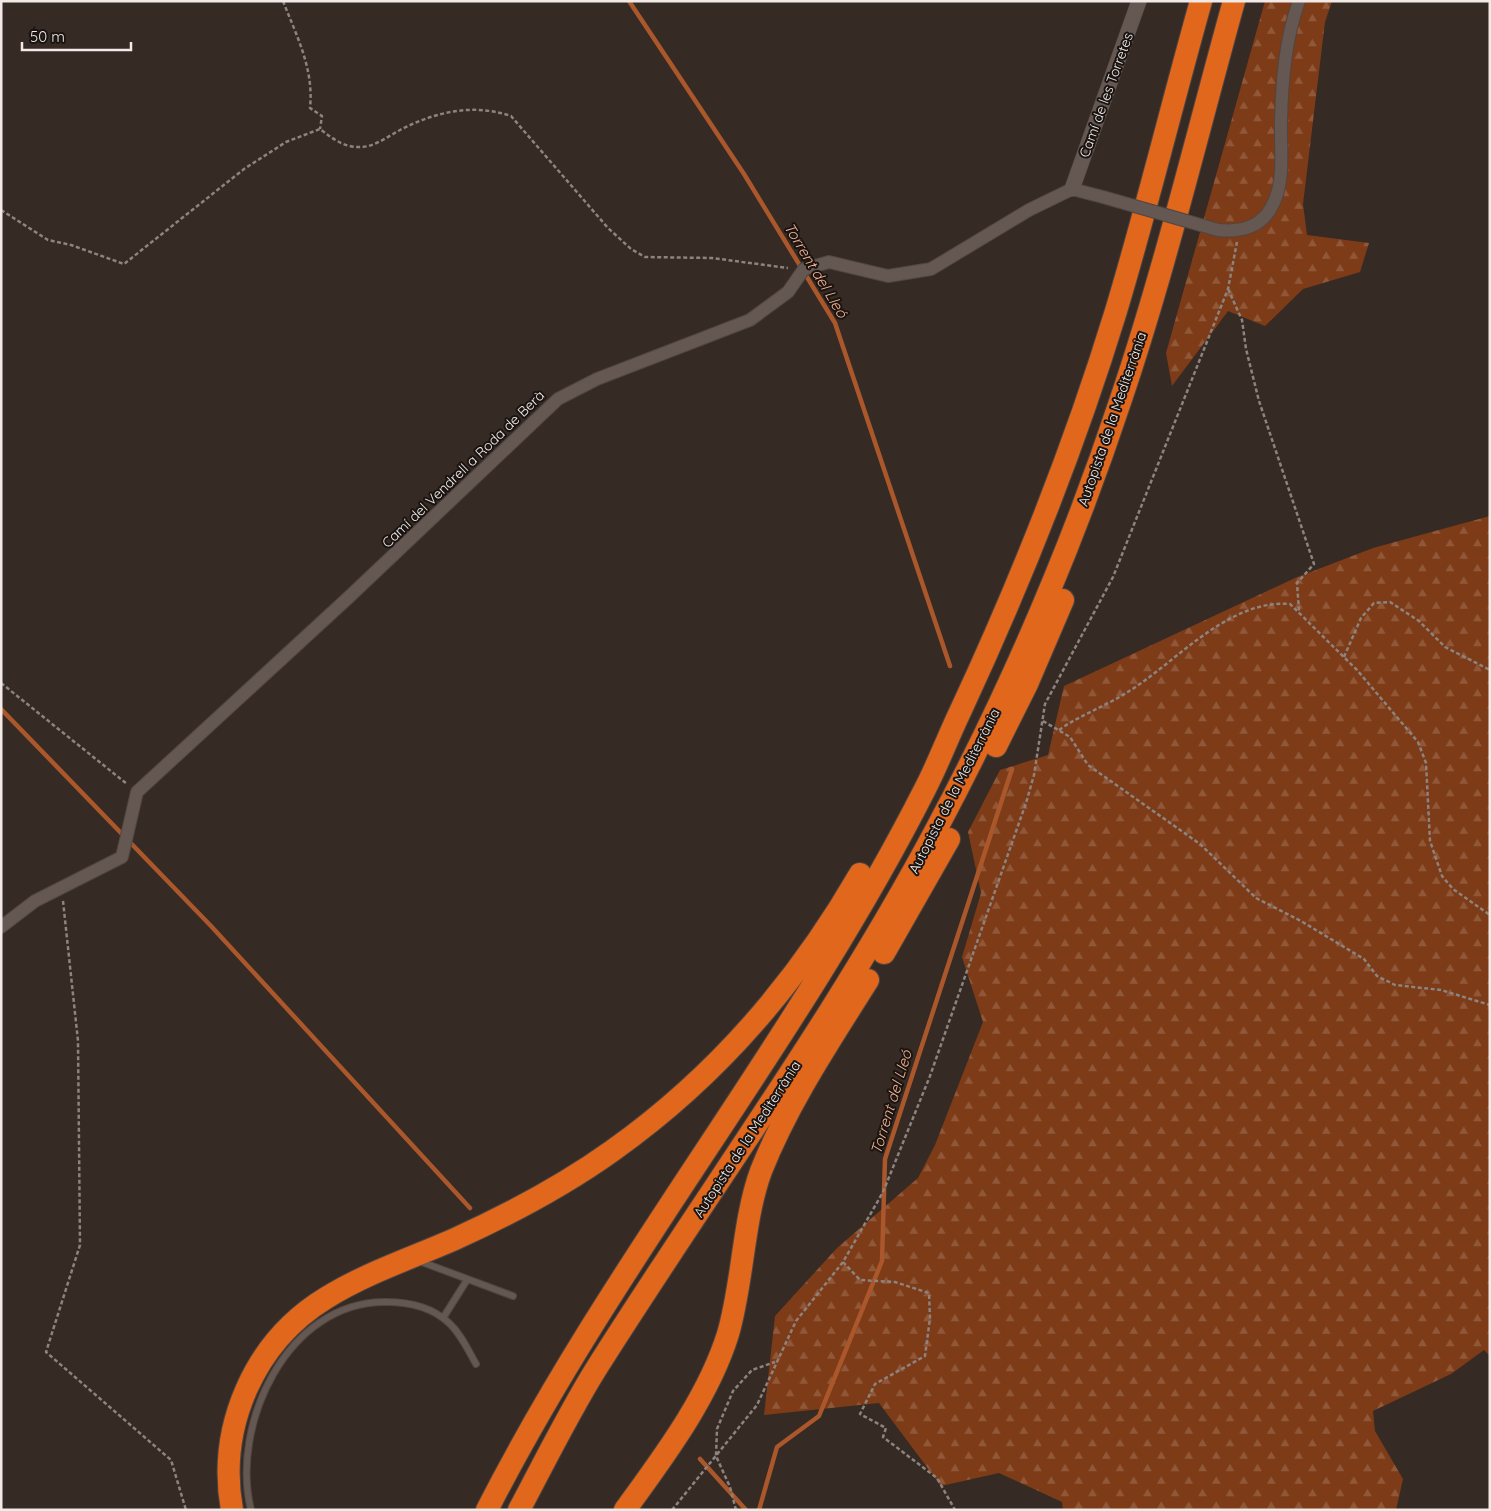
<svg xmlns="http://www.w3.org/2000/svg" width="1491" height="1511" font-family="Quicksand,sans-serif">
<style>
.forest{fill:url(#forest-firs)}
.lines{fill:none;stroke-linecap:round;stroke-linejoin:round}
.stream{stroke:#aa572b;stroke-width:4.5}
.service-casing{stroke:#504641;stroke-width:8}
.minor-casing{stroke:#504641;stroke-width:14}
.tertiary-casing{stroke:#504641;stroke-width:16}
.motorway-casing{stroke:#504641;stroke-width:24}
.path{stroke:#8d837f;stroke-width:2.5;stroke-dasharray:4 2.5;stroke-linecap:butt}
.service{stroke:#655751;stroke-width:6}
.minor{stroke:#655751;stroke-width:12}
.tertiary{stroke:#655751;stroke-width:15}
.motorway{stroke:#e1671c;stroke-width:22}
.minor-bridge-casing{stroke:#504641;stroke-width:14;stroke-linecap:butt}
.minor-bridge{stroke:#655751;stroke-width:12}
.labels{text-anchor:middle;dominant-baseline:central;stroke-width:4;stroke-linejoin:round;paint-order:stroke}
.street-label{font-size:14px;fill:#f2eae7;stroke:#191411}
.water-label{font-size:15px;font-style:italic;fill:#f7b292;stroke:#191411}
</style>
<defs>
<pattern id="forest-firs" width="22" height="20" patternUnits="userSpaceOnUse" patternTransform="scale(1.25)"><rect width="22" height="20" fill="#7d3b17"/><path d="M5 1l3.5 6h-7zM16 11l3.5 6h-7z" fill="#905839"/></pattern>
</defs>
<rect width="100%" height="100%" fill="#362a24"/>
<path class="forest" d="M1265 1H1332L1325 22 1303 204 1307 235 1369 243 1360 272 1303 289 1265 326 1228 311 1172 386 1166 353Z
M1490 516V1356L1484 1350 1451 1374 1373 1411 1375 1431 1403 1479 1396 1510H1063L1062 1502 999 1473 941 1486 879 1403 764 1415 775 1316 837 1248 918 1178 935 1145 983 1022 962 957 981 893 968 832 1000 770 1048 755 1064 686 1295 578 1373 548Z"/>
<g class="lines">
<path class="stream" d="M629 1 744 174 835 323 950 666
M1 709 211 926 470 1208
M700 1459 746 1510
M759 1510 777 1447 819 1416 882 1261 885 1159 1012 769"/>
<g class="service-casing">
<path id="service" d="M419 1261 513 1296
M443 1318 467 1280
M251 1510C230 1425 287 1301 386 1302 408 1302 432 1307 449 1323 461 1334 468 1350 476 1364"/>
</g>
<g class="minor-casing">
<path id="minor" d="M1218 230C1239 232 1260 228 1271 208 1286 183 1280 149 1281 121 1282 81 1285 40 1299 1
M1 927 35 901 122 857 137 792 349 597 558 399 597 379 750 320 788 292 804 269 829 262 888 276 931 269 1029 210 1072 189 1103 197"/>
</g>
<g class="tertiary-casing">
<path id="tertiary" d="M1072 189 1139 1"/>
</g>
<g class="motorway-casing">
<path id="motorway" d="M996 746 1027 684 1063 600
M884 953 949 839
M232 1510C217 1427 254 1342 326 1298 366 1273 412 1258 455 1239 510 1214 563 1186 612 1151 715 1078 797 983 860 874
M487 1510C615 1259 798 1040 925 789 938 764 948 737 960 712 1021 581 1074 448 1116 311 1147 208 1172 104 1201 1
M519 1510C544 1463 568 1414 596 1369 710 1188 838 1015 938 826 1011 689 1072 547 1121 399 1165 269 1197 134 1234 1
M625 1510C664 1456 708 1398 728 1334 743 1283 743 1220 761 1171 788 1103 829 1042 868 980"/>
</g>
<path class="path" d="M283 1C297 37 314 69 310 108L322 116 320 129
M1 210 48 240 71 245 124 264 244 169 286 142 320 129C333 139 345 148 361 147 374 147 389 136 400 130 435 112 473 103 511 116L608 228 631 249 645 257 712 258 788 268
M1228 289 1242 320 1246 349 1259 401 1314 564 1297 583 1299 611
M1344 657 1361 618 1374 603 1390 602 1419 621 1445 647 1490 670
M1 683 127 784
M1043 721 1070 737 1088 765 1200 844 1256 898 1301 921 1364 959 1377 976 1395 985 1441 990 1490 1005
M1059 730C1080 715 1104 707 1126 693 1175 664 1227 599 1290 604L1357 670 1418 742 1426 763 1430 841 1442 876 1453 889 1490 915
M63 901 78 1041 80 1245 46 1352 171 1460 186 1510
M843 1262 860 1280 895 1282 929 1293 930 1318 925 1356 875 1384 860 1414 886 1428 883 1437 937 1478 955 1510
M672 1510 757 1405 796 1321 843 1262 883 1192 930 1076 1026 803 1034 775 1045 704 1113 577 1228 289 1237 242
M736 1510 730 1487 716 1456 717 1429 733 1391 752 1370 775 1362"/>
<use href="#service" class="service"/>
<use href="#minor" class="minor"/>
<use href="#tertiary" class="tertiary"/>
<use href="#motorway" class="motorway"/>
<g class="minor-bridge-casing">
<path id="minor-bridge" d="M1103 197 1218 230"/>
</g>
<use href="#minor-bridge" class="minor-bridge"/>
</g>
<g class="labels">
<g class="street-label">
<text transform="translate(1106 95) rotate(-70)">Camí de les Torretes</text>
<text transform="translate(1112 419) rotate(-71)">Autopista de la Mediterrània</text>
<text transform="translate(463 469) rotate(-44)">Camí del Vendrell a Roda de Berà</text>
<text transform="translate(954 791) rotate(-63)">Autopista de la Mediterrània</text>
<text transform="translate(747 1139) rotate(-57)">Autopista de la Mediterrània</text>
</g>
<g class="water-label">
<text transform="translate(816 270) rotate(59)">Torrent del Lleó</text>
<text transform="translate(891 1102) rotate(-73)">Torrent del Lleó</text>
</g>
</g>
<rect width="1491" height="1511" fill="none" stroke="#f2eae7" stroke-width="5"/>
<path d="M22 42v8h109v-8" fill="none" stroke="#f2eae7" stroke-width="2.5"/>
<text x="30" y="42" font-size="15" fill="#f2eae7" stroke="#191411" stroke-width="4" paint-order="stroke">50 m</text>
</svg>
